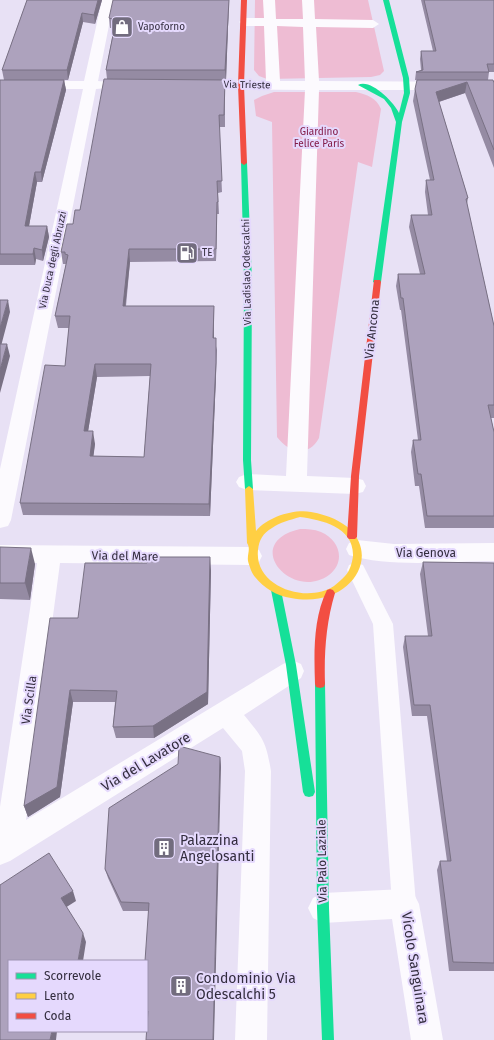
<svg xmlns="http://www.w3.org/2000/svg" width="494" height="1040" font-family="'Fira Sans',sans-serif">
<style>
.green{fill:#eebcd3}
.lines{fill:none;stroke-linecap:round;stroke-linejoin:round}
.lane{fill:#fcfafe;fill-rule:evenodd}
.street{fill:#fcfafe;fill-rule:evenodd}
.fast{fill:#16e098;fill-rule:evenodd}
.slow{fill:#ffcf43;fill-rule:evenodd}
.jam{fill:#f24e42;fill-rule:evenodd}
.wall{fill:#958ba3;fill-rule:evenodd}
.shaded-wall{fill:#797184}
.building{fill:#ada2bd;stroke:#797184;fill-rule:evenodd}
.labels{text-anchor:middle;dominant-baseline:central;stroke-width:4;stroke-linejoin:round;paint-order:stroke}
.far-poi-label{font-size:10px;fill:#332d3e;stroke:#e5d9fd;text-anchor:start}
.far-street-label{font-size:10px;fill:#332d3e;stroke:#e5d9fd}
.far-park-label{font-size:10px;fill:#821946;stroke:#e5d9fd}
.street-label{font-size:12px;fill:#332d3e;stroke:#e5d9fd}
.near-street-label{font-size:14px;fill:#332d3e;stroke:#e5d9fd}
.near-poi-label{font-size:14px;fill:#332d3e;stroke:#e5d9fd;text-anchor:start}
</style>
<rect width="100%" height="100%" fill="#e8e1f5"/>
<path class="green" d="M255 0H368L384 71 380 75 371 77 267 79 259 76 254 70Z
M274 92H356C367 95 376 97 381 109L372 167 358 162 319 438C308 458 289 453 277 437L272 122 256 116 254 100 262 96Z
M300 529C307 529 314 529 321 532 340 540 346 562 329 575 292 602 240 543 300 529Z"/>
<g class="lines">
<path class="lane" d="M356 563 363 565 393 624 416 904 412 912 404 916 396 912 392 904 373 624 347 570 349 565Z"/>
<path class="street" d="M102 0H114L98 81 108 82 110 85 108 88 96 89 11 520 8 526 0 528V469L83 89H0V81H84Z
M263 0H275L276 19H303L302 0H314L315 19 373 20 379 24 373 28 316 27 319 81 494 82V90H319L307 476 355 478 363 480 366 486 363 492 355 494 247 490 239 487 236 482 239 477 247 474 286 476 305 90 195 89 190 88 188 85 190 82 195 81H266L264 26H245L239 22 245 18H264ZM277 26 303 27 305 81H280Z
M357 540 394 544 494 543V561C452 561 388 568 349 555L346 549 349 543Z
M0 545 251 547 259 550 262 556 259 562 251 565 60 563 26 820 283 664 292 660 301 664 304 671 301 678 244 715C263 738 266 741 271 771L267 1040H235L245 771 242 751 223 728 10 861 0 865V807L37 563H0Z
M404 889 414 894 419 904 443 1040H411L392 919 323 923 313 918 308 908 313 898 323 893Z"/>
<path class="fast" d="M383 0H389L409 78 410 93 402 122 381 282 377 284 373 282 396 122 391 108 384 99 358 85C370 78 394 102 399 113L404 93 403 78Z
M244 161 247 163 252 280 251 460 253 489 249 492 245 489 243 460 244 280 241 163Z
M276 586 279 587 281 590 296 665 315 792 313 796 309 797 305 796 303 792 286 665 271 590 273 587Z
M320 680 324 681 325 684 329 908 334 1040H322L317 908 315 684 316 681Z"/>
<path class="slow" d="M249 486 253 489 256 531C268 517 293 509 311 512 396 527 364 612 291 598 277 596 264 588 255 577 252 574 249 565 248 561 247 554 251 549 247 543L245 489ZM300 517C322 520 354 527 353 556 352 563 350 571 345 576 342 579 338 583 334 586 307 604 254 587 258 550 259 540 263 533 272 528 280 522 290 520 300 517Z"/>
<path class="jam" d="M241 0H247L244 85 247 163 244 165 241 163 238 85Z
M374 280H380L381 282 359 476 357 537 355 539H349L347 537 351 476Z
M330 589 333 590 335 593C326 623 324 653 325 684L324 687 320 688 316 687 315 684C314 654 313 618 327 590Z"/>
</g>
<path class="wall" d="M27 0H102L95 24 83 22 68 80H4L2 70Z
M229 0 226 80H152L225 91V127H219L222 192 218 193 219 214H217L216 261 130 262 126 306H214V338L217 350 216 376 210 516 23 515 20 503 65 366 69 328H58L55 316 66 264H63L61 252 73 224 80 210 107 79 106 70 114 28H110L109 18ZM150 376 144 457 93 456 95 444 88 431 97 377Z
M421 0H494V72H489L488 80 494 83V168L465 93 439 102 468 198 467 204 494 326V418H491L494 432V528H425L419 486H415L411 452 413 440H418L401 310H400L396 286 398 274H420L409 227 411 215H428L425 192 426 180H430L413 101 415 89 472 80H415L416 72 421 70 420 59 421 51H433Z
M0 80H64L66 90 42 182H37L29 226H47L49 237 43 261 36 259 35 265H0Z
M0 547 35 564 30 600 0 599Z
M423 562 494 563V971H449L437 870 440 861H447L427 716H412L403 647 405 636H428L420 574Z
M211 570 208 704 154 738H116L113 727 115 702H73L60 797 28 817 24 806 78 618Z
M220 757 221 767 148 1018H147V961L149 911H123L108 878 105 869Z"/>
<path class="shaded-wall" d="M98 0H102L95 24 94 15Z
M229 0 226 80 225 70Z
M82 13 83 22 68 80 67 70Z
M64 80 66 90 42 182 41 172Z
M467 82 465 93 435 103 436 92Z
M35 172 37 182 27 237 25 226Z
M217 202V214L216 261V249Z
M47 226 49 237 43 261 42 250Z
M34 248 36 259 35 265 33 254Z
M129 249 130 262 124 318 123 306Z
M8 300 10 312 0 350V328Z
M214 306V350L213 338Z
M216 338V376L210 516 209 504Z
M7 344 10 356 0 393V370Z
M95 364 97 377 86 444 84 431Z
M93 431 95 444 92 468 90 456Z
M31 548 35 564 30 600 25 583Z
M210 557 211 570 208 704 154 738 153 726Z
M70 690 73 702 60 797 28 817 24 806Z
M220 757 221 767 214 1040H213Z
M73 891 76 901 65 908 61 898Z
M83 933 86 942 83 961H78Z
M52 1031H57L56 1040H50Z"/>
<path class="building" d="M27 0H98L94 15 82 13 67 70H2Z
M113 0H229L225 70H106L116 20 109 18Z
M424 0H494V64H487L489 72H416L423 70 421 51H436Z
M104 79 225 80 224 115H219L222 181H217L218 202H217L216 249H129L123 306H214L213 338H216V363L209 504 20 503 45 365 65 366 70 316H55L68 255 65 254V252H61L67 224H73L75 210H80ZM95 364H151L144 457 90 456 93 431H84Z
M0 80H64L41 172H35L25 226H47L42 250 34 248 33 254H0Z
M417 80H493L494 83V150L467 82 436 92 468 198 466 199 494 326V405H488L494 432V516H427L421 474H418L413 440H421L403 298H401L398 274H425L411 215H432L426 180H434L415 89Z
M0 300H8L0 328Z
M0 344H7L0 370Z
M0 547 31 548 25 583H0Z
M148 557H210L207 692 153 726 113 727 117 691 70 690 57 787 24 806 50 618H78L85 563H147Z
M423 562 494 563V963L453 962 440 861H451L430 705H414L405 636H432Z
M179 746 220 757 213 1040H146L148 1011H147V961H145L149 903 121 902 105 869 109 808 178 764Z
M49 853 73 891 61 898 83 933 78 961H9V1031H52L50 1040H0V885Z"/>
<defs>
<g id="shop-square" transform="scale(1.15)"><rect x="-9" y="-9" width="18" height="18" rx="4" fill="#726c7e" stroke="#e5d9fd"/><path d="M-5-2.5h2.3a2.7 3.5 0 0 1 5.4 0H5L5.5 6h-11ZM-1.5-2.5h3a1.5 2.3 0 0 0-3 0Z" fill="#fff"/></g>
<g id="fuel-square" transform="scale(1.15)"><rect x="-9" y="-9" width="18" height="18" rx="4" fill="#726c7e" stroke="#e5d9fd"/><path d="M-5.5-6h7V0h2V4h1.3V-2.5L3-4.5l.8-.8L6-3V5H2.5V1h-1V6h-7ZM-4.2-4.7v3.2H.2V-4.7Z" fill="#fff"/></g>
<g id="building-square" transform="scale(1.15)"><rect x="-9" y="-9" width="18" height="18" rx="4" fill="#726c7e" stroke="#e5d9fd"/><path d="M-4-6H4V6H1V3H-1V6H-4ZM-2.5-4.3h1.7v1.8h-1.7ZM.8-4.3h1.7v1.8H.8ZM-2.5-1h1.7V.8h-1.7ZM.8-1h1.7V.8H.8Z" fill="#fff"/></g>
</defs>
<g fill-rule="evenodd">
<use href="#shop-square" x="122" y="27"/>
<use href="#fuel-square" x="187" y="253"/>
<use href="#building-square" x="164" y="848"/>
<use href="#building-square" x="181" y="986"/>
</g>
<g class="labels">
<g class="far-poi-label">
<text x="138" y="27">Vapoforno</text>
<text x="202" y="253">TE</text>
</g>
<g class="far-street-label">
<text transform="translate(247 85) rotate(1)">Via Trieste</text>
<text transform="translate(53 260) rotate(-78)">Via Duca degli Abruzzi</text>
<text transform="translate(247 272) rotate(-91)">Via Ladislao Odescalchi</text>
</g>
<g class="far-park-label">
<text x="319" y="132">Giardino<tspan x="319" dy="12">Felice Paris</tspan></text>
</g>
<g class="street-label">
<text transform="translate(372 329) rotate(-84)">Via Ancona</text>
<text x="426" y="553">Via Genova</text>
<text transform="translate(125 556) rotate(1)">Via del Mare</text>
<text transform="translate(29 700) rotate(-82)">Via Scilla</text>
<text transform="translate(322 861) rotate(-91)">Via Palo Laziale</text>
</g>
<g class="near-street-label">
<text transform="translate(146 762) rotate(-31)">Via del Lavatore</text>
<text transform="translate(415 968) rotate(81)">Vicolo Sanguinara</text>
</g>
<g class="near-poi-label">
<text x="180" y="840">Palazzina<tspan x="180" dy="16">Angelosanti</tspan></text>
<text x="196" y="978">Condominio Via<tspan x="196" dy="16">Odescalchi 5</tspan></text>
</g>
</g>
<rect x="8" y="960" width="140" height="72" fill="#e5d9fd" stroke="#9e94b1"/>
<rect x="16" y="973" width="20" height="6" fill="#16e098" stroke="#9e94b1"/>
<text x="44" y="980" font-size="12" fill="#332d3e">Scorrevole</text>
<rect x="16" y="993" width="20" height="6" fill="#ffcf43" stroke="#9e94b1"/>
<text x="44" y="1000" font-size="12" fill="#332d3e">Lento</text>
<rect x="16" y="1013" width="20" height="6" fill="#f24e42" stroke="#9e94b1"/>
<text x="44" y="1020" font-size="12" fill="#332d3e">Coda</text>
</svg>
